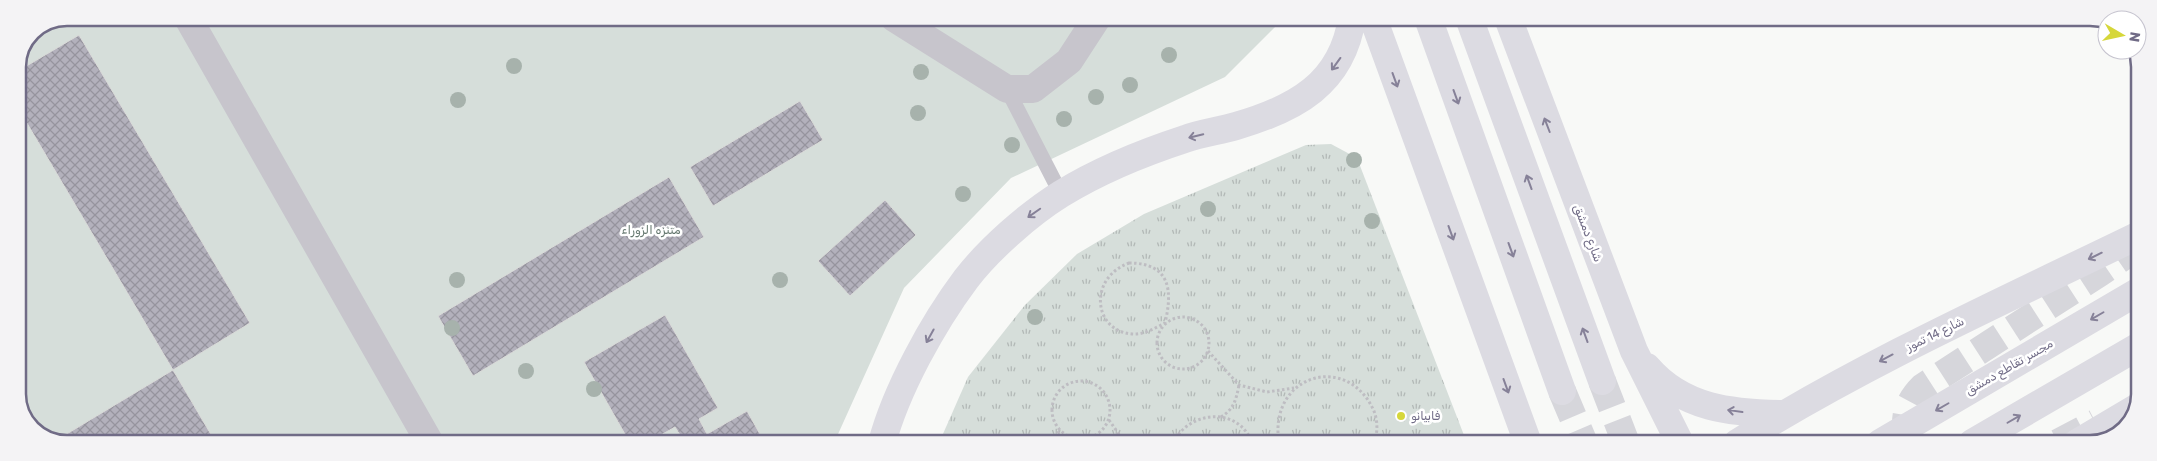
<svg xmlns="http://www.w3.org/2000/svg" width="2157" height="461" font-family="Rubik,Vazirmatn,sans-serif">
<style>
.grass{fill:url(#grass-tufts)}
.park{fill:#d6deda}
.building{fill:url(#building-cross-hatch);stroke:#dadbd9}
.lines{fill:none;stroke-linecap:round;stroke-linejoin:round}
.primary-tunnel{stroke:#d6d6db;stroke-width:28;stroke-dasharray:28 14;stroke-linecap:butt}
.path{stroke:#bebdc2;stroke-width:3;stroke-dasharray:2.5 2.5;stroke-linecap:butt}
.lane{stroke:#c7c5cc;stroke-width:15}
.street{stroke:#c7c5cc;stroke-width:28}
.primary{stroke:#dcdbe2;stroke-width:28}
.tree{fill:#a7b2ac}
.oneway{stroke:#868198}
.poi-dot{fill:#d6d73a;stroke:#fff;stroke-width:2}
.labels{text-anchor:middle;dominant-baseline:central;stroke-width:5;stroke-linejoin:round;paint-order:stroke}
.park-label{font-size:12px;fill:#65786f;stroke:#fff}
.street-label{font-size:12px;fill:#706b86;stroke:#fff}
.poi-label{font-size:12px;fill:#706b86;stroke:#fff;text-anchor:start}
.rim{fill:none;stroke:#706b86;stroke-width:2.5}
</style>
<defs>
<pattern id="grass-tufts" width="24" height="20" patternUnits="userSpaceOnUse" patternTransform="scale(1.25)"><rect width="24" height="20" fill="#d6deda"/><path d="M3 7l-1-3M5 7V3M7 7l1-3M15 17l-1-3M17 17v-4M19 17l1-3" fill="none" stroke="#b2b8b6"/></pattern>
<pattern id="building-cross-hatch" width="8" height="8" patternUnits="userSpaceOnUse" patternTransform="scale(1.25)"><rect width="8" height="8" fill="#b3b1bc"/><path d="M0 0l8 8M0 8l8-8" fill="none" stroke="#96949e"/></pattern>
</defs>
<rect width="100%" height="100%" fill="#f8f9f7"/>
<path class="grass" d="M1331 144 1357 158 1467 443H939L968 377 1025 305 1077 254 1144 214 1306 145Z"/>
<path class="park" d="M67 18H1284L1225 77 1011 178 904 288 834 443H58L30 427 18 400V67L32 32Z"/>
<path class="building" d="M79 35 250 323 173 370 18 108V71Z
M800 101 823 140 713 206 690 167Z
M669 177 704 237 473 376 438 316Z
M885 200 916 235 850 296 818 261Z
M665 315 718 408 699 419 707 434 747 411 765 443H685L675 427 647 443H630L584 362Z
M173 370 216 443H58L55 441Z"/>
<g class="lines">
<path class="primary-tunnel" d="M1602 381 1626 443
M1562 391 1584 443
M1910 443C1902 421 1906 404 1923 387L2101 272 2139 246
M2058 443 2096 423"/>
<path class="path" d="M1129 263C1170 263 1173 290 1165 323 1155 328 1144 335 1132 334 1093 331 1088 278 1129 263Z
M1157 343a26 26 0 1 1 52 0a26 26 0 1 1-52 0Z
M1208 351 1239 385 1267 392 1294 388
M1052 410a29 29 0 1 1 58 0a29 29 0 1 1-58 0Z
M1221 417C1234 409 1236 400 1239 385
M1109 420 1125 443
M1046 443 1060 431
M1173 443C1189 410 1239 406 1252 443
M1279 443C1268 375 1346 352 1373 409 1378 419 1378 433 1374 443"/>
<path class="lane" d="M1007 89 1061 194"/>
<path class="street" d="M188 18 430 443
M894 18 1007 89H1033L1069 61 1097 18"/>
<path class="primary" d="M1373 18 1528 443
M1428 18 1562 391
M1469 18 1602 381
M1508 18 1634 351 1680 443
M1647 367C1683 409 1732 413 1783 414
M882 443C896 390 933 323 966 279 989 249 1029 214 1061 194 1100 170 1142 153 1185 139 1201 133 1219 131 1236 126 1295 109 1342 84 1352 18
M1737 443C1865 363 2003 301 2139 235
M1880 443 2139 291
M1972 443 2139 346
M2077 443 2136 408"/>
</g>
<g class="tree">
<circle cx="1169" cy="55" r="8"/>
<circle cx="514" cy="66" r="8"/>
<circle cx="921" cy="72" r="8"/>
<circle cx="1130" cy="85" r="8"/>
<circle cx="1096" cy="97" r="8"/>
<circle cx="458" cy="100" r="8"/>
<circle cx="918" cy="113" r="8"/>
<circle cx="1064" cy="119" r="8"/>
<circle cx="1012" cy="145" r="8"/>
<circle cx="1354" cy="160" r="8"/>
<circle cx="963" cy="194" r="8"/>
<circle cx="1208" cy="209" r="8"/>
<circle cx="1372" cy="221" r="8"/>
<circle cx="457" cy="280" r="8"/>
<circle cx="780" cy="280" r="8"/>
<circle cx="1035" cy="317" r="8"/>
<circle cx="452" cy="328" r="8"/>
<circle cx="526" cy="371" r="8"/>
<circle cx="594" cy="389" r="8"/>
</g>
<defs><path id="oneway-shaft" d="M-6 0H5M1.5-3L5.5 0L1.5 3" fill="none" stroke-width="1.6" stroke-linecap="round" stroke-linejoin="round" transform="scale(1.25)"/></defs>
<g class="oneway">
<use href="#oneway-shaft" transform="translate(1336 64) rotate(126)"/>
<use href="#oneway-shaft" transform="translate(1395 80) rotate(70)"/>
<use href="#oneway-shaft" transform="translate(1456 97) rotate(70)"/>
<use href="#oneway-shaft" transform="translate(1547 125) rotate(-111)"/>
<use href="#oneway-shaft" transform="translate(1196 136) rotate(166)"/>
<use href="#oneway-shaft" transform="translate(1529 182) rotate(-110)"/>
<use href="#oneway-shaft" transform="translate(1034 213) rotate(145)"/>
<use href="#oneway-shaft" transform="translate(1451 233) rotate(70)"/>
<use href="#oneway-shaft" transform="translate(1511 250) rotate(70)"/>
<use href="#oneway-shaft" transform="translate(2095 256) rotate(154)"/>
<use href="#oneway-shaft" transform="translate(2097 316) rotate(150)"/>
<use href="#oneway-shaft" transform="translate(1585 335) rotate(-110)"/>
<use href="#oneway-shaft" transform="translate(930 336) rotate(119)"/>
<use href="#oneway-shaft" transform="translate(1886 358) rotate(152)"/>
<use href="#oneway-shaft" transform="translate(1506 386) rotate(70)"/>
<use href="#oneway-shaft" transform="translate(1942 407) rotate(150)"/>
<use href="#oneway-shaft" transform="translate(1735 411) rotate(-172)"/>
<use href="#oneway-shaft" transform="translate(2014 419) rotate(-30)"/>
</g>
<circle class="poi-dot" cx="1401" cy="416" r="5"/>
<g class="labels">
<g class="park-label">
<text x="651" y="230">متنزه الزوراء</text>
</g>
<g class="street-label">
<text transform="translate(1588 233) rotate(69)">شارع دمشق</text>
<text transform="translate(1935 334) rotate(-26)">شارع 14 تموز</text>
<text transform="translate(2009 367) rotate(-30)">مجسر تقاطع دمشق</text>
</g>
<g class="poi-label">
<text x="1411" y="416">فابيانو</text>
</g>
</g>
<path d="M0 0H2157V461H0ZM67 26H2090A41 41 0 0 1 2131 67V394A41 41 0 0 1 2090 435H67A41 41 0 0 1 26 394V67A41 41 0 0 1 67 26Z" fill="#f4f3f5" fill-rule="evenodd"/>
<path class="rim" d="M67 26H2090A41 41 0 0 1 2131 67V394A41 41 0 0 1 2090 435H67A41 41 0 0 1 26 394V67A41 41 0 0 1 67 26Z"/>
<g transform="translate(2122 35) rotate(99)"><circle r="24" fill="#ffffff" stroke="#c6c4cf"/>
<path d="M0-4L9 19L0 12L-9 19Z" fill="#d6d73a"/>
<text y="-8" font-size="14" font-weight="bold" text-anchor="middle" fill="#706b86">N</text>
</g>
</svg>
